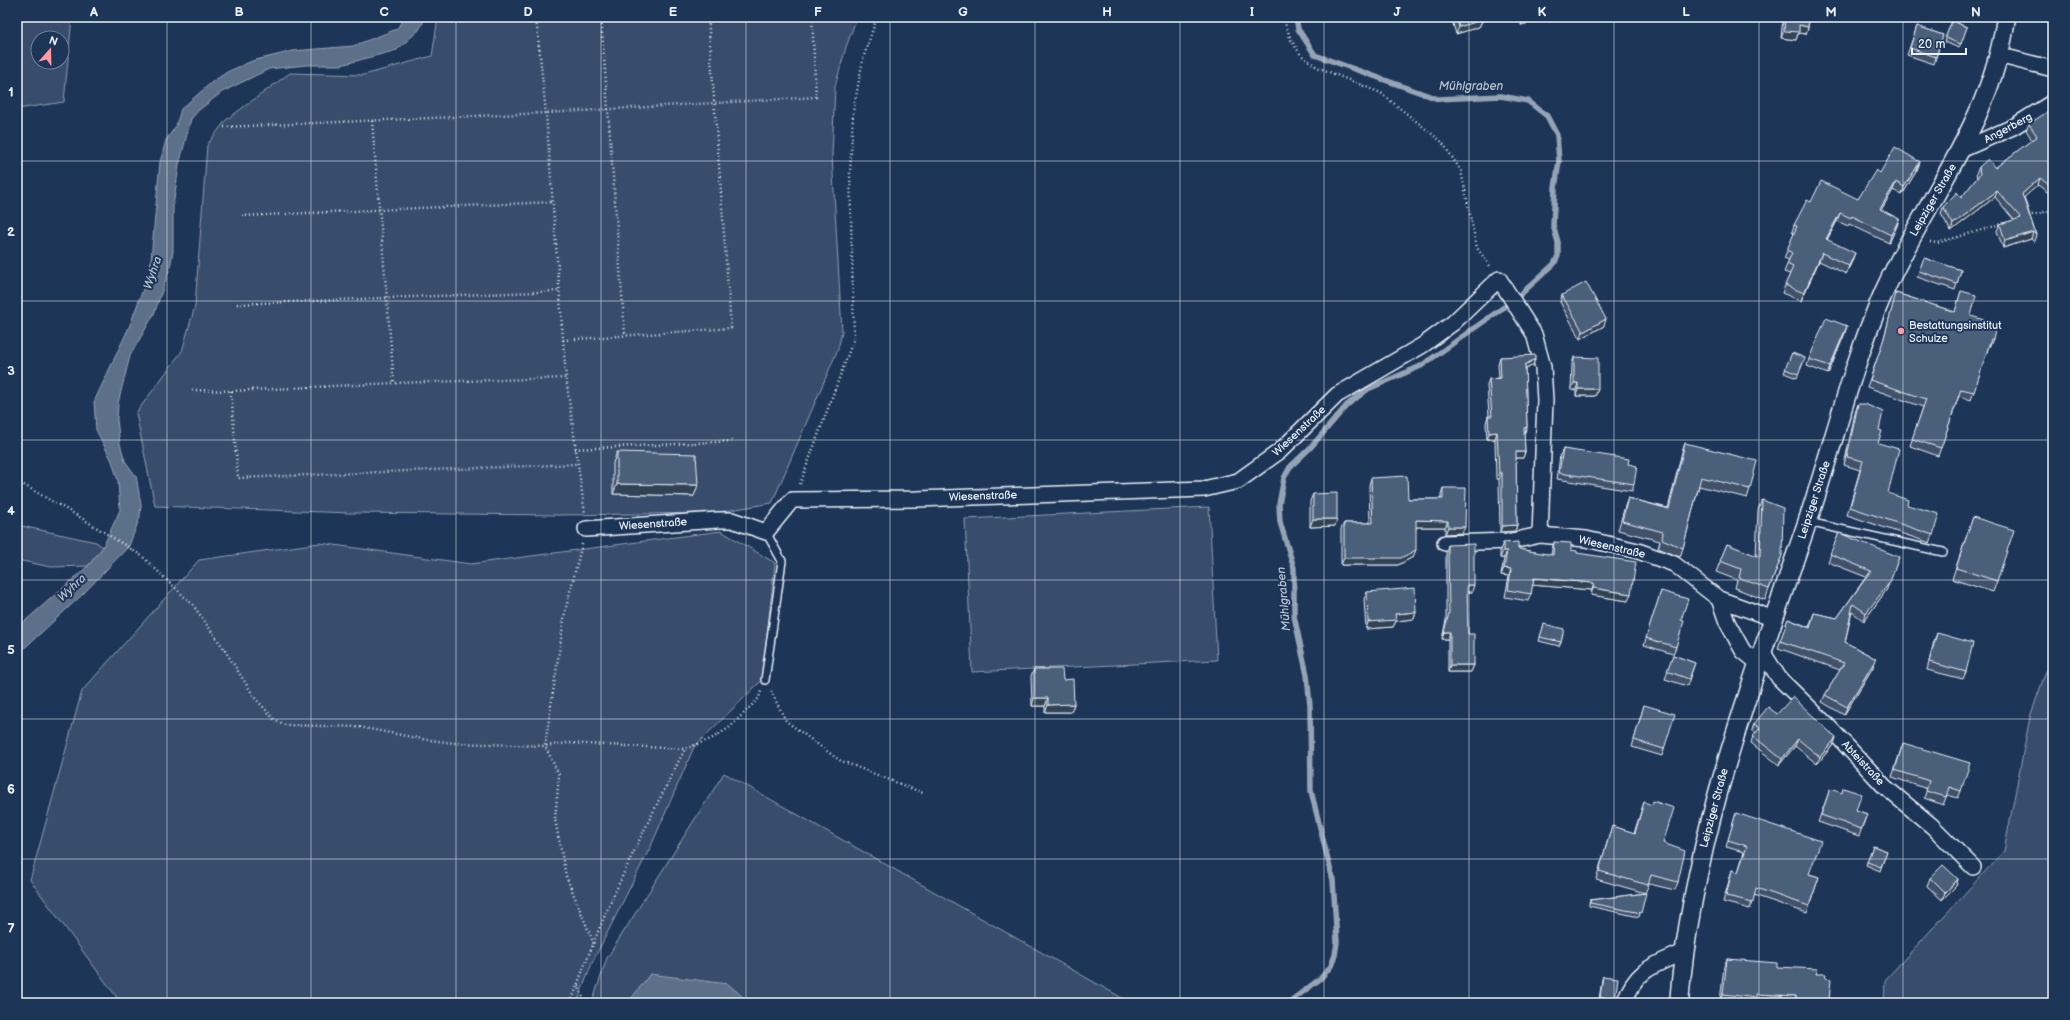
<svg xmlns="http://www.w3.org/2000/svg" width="2070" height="1020" font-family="'Balsamiq Sans',sans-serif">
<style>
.green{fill:#374d6c;stroke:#909fb2;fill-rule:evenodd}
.water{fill:#5d7089;stroke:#95a4b5}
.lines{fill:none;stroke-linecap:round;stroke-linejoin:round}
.stream{stroke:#95a4b5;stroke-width:5.5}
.service-casing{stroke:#e8f1f8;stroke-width:10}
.minor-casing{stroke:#e8f1f8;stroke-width:18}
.tertiary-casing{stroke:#e8f1f8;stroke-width:21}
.path{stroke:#e8f1f8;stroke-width:2.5;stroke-dasharray:1 3;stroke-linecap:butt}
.service{stroke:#1d3557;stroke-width:7}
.minor{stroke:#1d3557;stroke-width:15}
.tertiary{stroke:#1d3557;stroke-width:18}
.wall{fill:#3f5169;stroke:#e8f1f8}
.shaded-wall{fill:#334255;stroke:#e8f1f8}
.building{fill:#495e7a;stroke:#e8f1f8}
.grid{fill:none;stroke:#e8f1f8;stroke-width:1;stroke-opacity:0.55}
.poi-dot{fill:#ff9aa2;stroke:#1d3557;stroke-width:1.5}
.labels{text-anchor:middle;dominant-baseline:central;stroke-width:4;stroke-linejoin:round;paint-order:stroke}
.street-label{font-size:11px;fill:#e8f1f8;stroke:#1d3557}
.poi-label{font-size:11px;fill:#e8f1f8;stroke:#1d3557;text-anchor:start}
.water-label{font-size:12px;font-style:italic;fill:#b7c4d1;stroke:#1d3557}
.neatline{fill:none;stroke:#e8f1f8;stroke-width:1.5}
.grid-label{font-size:13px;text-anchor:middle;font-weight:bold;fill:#e8f1f8}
</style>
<rect width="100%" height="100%" fill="#1d3557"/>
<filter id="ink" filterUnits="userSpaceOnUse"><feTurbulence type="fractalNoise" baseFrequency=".025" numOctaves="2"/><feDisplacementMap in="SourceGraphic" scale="8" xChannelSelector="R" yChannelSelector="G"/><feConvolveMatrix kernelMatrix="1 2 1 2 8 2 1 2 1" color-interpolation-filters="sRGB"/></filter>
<g filter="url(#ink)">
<path class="green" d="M17 17H72L64 102 17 109ZM38 38H62V62H38Z
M438 17H857L846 47 835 87 832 156 842 332 838 349 772 503 713 513 560 515 351 513 155 506 136 413 182 351 195 306 207 145 226 120 290 73 364 75 432 56Z
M1209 507 1217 660 972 672 965 519Z
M17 525 96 542 103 547 88 566 51 567 17 560Z
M721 531 775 563 762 680 694 747 651 846 592 963 577 1003H121L30 880 82 691 199 560 320 543 471 564Z
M2053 651V1003H1884L1885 980 2004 851 2030 717Z
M724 773 1131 1003H592L607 958Z"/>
<path class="water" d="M404 17H426L419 30 397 50 341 65H306L269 69 222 92 199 110 191 119 179 165 173 207V251L170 268 154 314 130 356 118 403 117 420 120 444 125 461 136 476 141 505 140 517 129 546 83 594 17 655V628L88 566 103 547 120 510 118 481 112 461 96 430 94 402 130 325 150 270 160 162 166 140 176 126 181 109 212 82 227 72 252 61 293 51 353 46 397 29Z
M650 974 728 984 750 1003H628Z"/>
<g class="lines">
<path class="stream" d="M1296 17 1298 29 1315 55 1438 99 1501 96 1528 101 1547 116 1557 135 1559 161 1555 188 1553 225 1558 242V256L1554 264 1521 294
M1288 1003 1320 979 1331 966 1335 955 1337 942 1333 880 1311 791 1310 706 1307 675 1294 616V568L1280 522 1279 504 1284 478 1290 467 1311 447 1347 405 1368 389 1421 366 1504 307"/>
<g class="service-casing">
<path id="service" d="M1808 522 1943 552
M765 680 782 561 766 532"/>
</g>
<g class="minor-casing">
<path id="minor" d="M1998 55 2053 69
M1961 150 2013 127 2053 102
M586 529 718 520H732L766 532 792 500 917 499 1204 489 1238 481 1280 451 1337 395 1423 345 1453 323 1499 279 1534 334 1543 367 1545 400 1540 535
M1445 543 1512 541 1540 535 1586 539 1638 551 1674 564 1719 599 1774 619
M1719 599 1727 622 1743 651 1757 662
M1762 651 1779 678 1828 726 1885 787 1932 826 1973 867
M1624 1003C1636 969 1654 965 1684 952"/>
</g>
<g class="tertiary-casing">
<path id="tertiary" d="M1679 1003C1692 836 1753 680 1807 523 1833 447 1851 367 1883 294 1924 201 1993 121 2006 17"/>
</g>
<path class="path" d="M536 17 546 113 566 378 585 514
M601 17 625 335
M1283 17 1291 40 1301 55 1317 67 1381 93 1442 142 1461 171 1477 248 1490 266
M372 121 394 383
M224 127 546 113 816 97 812 17
M242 216 553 202
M2028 216 2053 210
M1930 242 1937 243 2002 224
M237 304 560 291
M563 340 731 328 708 17
M192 390 231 391 394 383 566 378
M231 391 238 478 577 464
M575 449 734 441
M17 481 83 519 142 556 193 605 222 646 255 698 274 719 285 725 359 727 422 739 454 743 545 746 568 743 685 749 711 739 729 728 759 698 761 691
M800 484 854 338 850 173 853 112 863 59 877 17
M582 544 565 612 545 746 559 775 555 819 566 876 594 944
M771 691 786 721 839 760 923 793
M578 985 585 1003
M571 1003C601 915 643 831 685 749"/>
<use href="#service" class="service"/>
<use href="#minor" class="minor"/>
<use href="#tertiary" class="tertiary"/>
</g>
<path class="wall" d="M1451 17H1495L1482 21 1479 27 1456 34Z
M1522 17H1552L1521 25Z
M1783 17H1809L1808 27 1806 34 1798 33 1796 40 1781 38Z
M1952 21 1967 27 1959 48 1944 42Z
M1917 26 1943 35 1934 64 1907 55Z
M2053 114V193L2051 195 2038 185 2024 197 2036 235 2034 242 2031 239 2003 248 1997 231 2000 224 2014 220 1995 197 1951 231 1941 214 1943 207 1961 198 1977 178 1976 174 1979 167 1995 168 2032 140 2026 130 2029 124 2050 116Z
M1920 162 1917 170 1902 195 1893 190 1881 210 1899 219 1897 226 1889 243 1849 224 1848 226 1837 221 1827 240 1852 261 1846 274 1819 261 1801 301 1782 293 1790 274 1784 272 1789 260 1784 258 1794 234 1792 232 1794 225 1811 202 1858 199 1880 173Z
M1924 258 1961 270 1955 290 1917 277Z
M1961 291 1971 316 1993 339 1990 346H1989L1971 400 1959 396 1938 456 1910 446 1923 407 1867 387 1882 345 1894 301 1896 293 1955 312Z
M1562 295 1604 326 1580 339 1560 302Z
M1845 333 1828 374 1807 366 1809 359Z
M1792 353 1805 358 1797 378 1784 373Z
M1500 357 1535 359 1533 365 1525 370 1527 427 1524 434 1525 452 1523 458H1516L1517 525 1515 531 1500 532 1499 479H1496L1495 439H1487L1486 423 1488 416H1489L1487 385 1489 379 1499 378 1498 364Z
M1574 357 1598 389 1595 396H1576V390H1571L1572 364Z
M1858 404 1879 430 1878 443 1888 493 1907 505 1933 535 1930 543 1847 515 1860 470 1844 465 1855 413Z
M1685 443 1750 489 1747 498 1699 486 1683 548 1680 557 1658 548 1660 541 1618 530 1625 506 1628 498 1668 508 1682 452Z
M1563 449 1628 464 1634 484 1632 491 1557 479 1560 455Z
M617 452 694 496 613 494V463Z
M1371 478 1408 499H1441V494L1443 488 1462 533 1445 534V527H1416L1413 557 1398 565H1341V529L1344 523H1370L1369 485Z
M1313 494 1335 526 1310 527V501Z
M1762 500 1782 555 1765 600 1735 588 1737 580 1716 572 1727 544 1756 556 1758 510Z
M1973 517 1997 581 1993 592 1952 579Z
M1839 533 1887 589 1864 621 1852 612 1845 642 1876 659 1873 667 1844 715 1822 702 1825 695 1840 670 1778 648 1788 619 1809 627 1814 613 1837 618 1866 577 1828 562Z
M1554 542 1577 553 1628 601 1591 595 1592 590 1532 585 1531 594 1528 601 1505 597 1509 576 1501 575 1504 558H1500V550L1503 543 1518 549 1551 555 1552 549Z
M1448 545 1472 592H1467L1468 634 1474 665 1471 672H1448V639H1442L1446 620V552Z
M1661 591 1681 620 1676 647 1673 654 1644 645Z
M1367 592 1416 612 1414 619 1396 621 1393 627 1366 629 1364 599Z
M1544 624 1561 642 1559 646 1539 641Z
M1937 633 1966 672 1963 679 1927 670 1934 641Z
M1673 655 1695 663 1687 686 1665 679Z
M1034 669 1063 680 1074 704 1071 712H1045V706H1032L1031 676Z
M1644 705 1664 749 1662 756 1632 747Z
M1777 714 1836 738 1833 745 1817 764 1795 746 1779 765 1751 743 1753 736 1756 733 1752 730 1754 724Z
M1903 743 1961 791 1958 798 1947 795 1943 805 1924 798 1927 789 1892 777Z
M1830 789 1856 810 1867 814 1859 836 1818 822Z
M1644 802 1663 843 1678 882 1675 890 1649 884 1645 893 1639 917 1589 906V903L1590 900 1645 893 1596 879 1612 826 1634 833Z
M1736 813 1809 874 1819 877 1807 913 1754 895 1750 909 1723 902 1730 877 1732 870 1738 872 1744 852 1726 847Z
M1873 846 1887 851 1880 871 1866 865Z
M1930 878 1958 879 1956 886 1942 900 1927 886Z
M1727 959 1816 974 1825 978 1829 1001 1828 1003H1783L1755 1001 1720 1002 1724 966Z
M1603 976 1615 999 1614 1003 1599 1000 1602 979Z"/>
<path class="shaded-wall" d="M1479 17H1495L1482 21 1479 27 1456 34 1459 27Z
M1526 17H1552L1521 25 1524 18Z
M1799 25 1808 27 1806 34 1798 33 1796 40 1781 38 1784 31Z
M1920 162 1917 170 1902 195 1904 187Z
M2040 178 2038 185 2020 201 2022 194Z
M1896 182 1893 190 1877 217 1880 209Z
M1997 191 1995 197 1951 231 1953 224Z
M1840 213 1837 221 1823 247 1826 239Z
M1899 219 1897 226 1889 243 1891 235Z
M2033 232 2031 239 2003 248 2005 241Z
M1822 253 1819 261 1801 301 1804 293Z
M1855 253 1852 261 1846 274 1849 266Z
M1606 319 1604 326 1580 339 1583 332Z
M1847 326 1845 333 1828 374 1830 366Z
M1535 359 1533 365 1522 371 1525 365Z
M1574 383H1578L1576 390H1571Z
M1578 389H1598L1595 396H1576Z
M1527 427 1524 434H1521L1524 428Z
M1497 432 1495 439H1487L1489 433Z
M1516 452H1525L1523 458H1513Z
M1499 473H1502L1499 479H1496Z
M617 484 698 485 694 496 613 494Z
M1313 519H1337L1335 526 1310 527Z
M1416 520 1448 521 1445 527H1414Z
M1517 525 1515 531 1500 532 1502 526Z
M1448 527H1465L1462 533 1445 534Z
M1416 550 1413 557 1398 565H1341L1344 558Z
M1503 551H1507L1504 558H1500Z
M1899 557 1887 589 1864 621 1866 613Z
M1504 568 1511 569 1509 576 1501 575Z
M1534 578 1594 583 1592 590 1531 585Z
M1467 585H1474L1472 592H1465Z
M1593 588 1631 594 1628 601 1591 595Z
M1416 612 1414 619 1396 621 1393 627 1366 629 1368 622 1395 614Z
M1444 632H1450L1448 639H1442Z
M1876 659 1873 667 1844 715 1847 707Z
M1450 665H1474L1471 672H1448Z
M1034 698H1048L1045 706H1032Z
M1074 704 1071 712H1045L1048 705Z
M1836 738 1833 745 1817 764 1820 757Z
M1798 739 1795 746 1779 765 1782 759Z
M1958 879 1956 886 1942 900 1945 893Z
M1723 994H1756L1796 996 1794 1003H1783L1755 1001 1754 1003H1733L1720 1002Z
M1796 1000H1823L1829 1001 1828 1003H1795Z"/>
<path class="building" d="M1456 17H1481L1482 20 1459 27Z
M1785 17H1809L1808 27 1799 25V32L1784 31Z
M1952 21 1967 27 1961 44 1945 38Z
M1917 26 1943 35 1936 57 1910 48Z
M2047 112 2050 116 2053 114V188L2040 178 2022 194 2036 235 2033 232 2005 241 2000 224 2021 218 1997 191 1953 224 1943 207 1957 192 1961 198 1980 174 1979 167 1988 159 1995 168 2037 136 2029 124Z
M1895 147 1920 162 1904 187 1896 182 1880 209 1899 219 1891 235 1852 216 1851 218 1840 213 1826 239 1855 253 1849 266 1822 253 1804 293 1785 285 1793 267 1787 264 1792 253 1787 250 1797 226 1794 225 1807 200 1811 202 1821 181 1858 199 1876 170 1880 173Z
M1924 258 1961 270 1957 284 1919 271Z
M1586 282 1606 319 1583 332 1562 295Z
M1961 291 1976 295 1971 316 1997 324 1993 339H1991L1974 392 1961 389 1941 448 1912 439 1926 399 1870 380 1884 338 1896 293 1955 312Z
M1826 318 1847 326 1830 366 1809 359Z
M1792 353 1805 358 1798 374 1785 369Z
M1535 355V359L1525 365 1527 427 1524 428 1525 452H1516L1517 525 1502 526V473H1499L1497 432 1489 433 1488 416H1492L1489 379 1501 378 1500 357Z
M1574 357 1598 358V389H1578V383H1574Z
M1858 404H1865L1883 412 1879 430 1882 431 1878 443 1899 449 1888 493 1908 500 1907 505 1939 514 1933 535 1850 507 1863 461 1847 457Z
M1685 443 1757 461 1750 489 1701 477 1683 548 1662 539 1663 532 1622 521 1628 498 1669 509Z
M1563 449 1629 459 1628 464 1637 466 1634 484 1559 473Z
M617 452 696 454 698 485 617 484Z
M1407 476 1408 499H1443V488H1466L1465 527H1448V521L1416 520V550L1401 558H1344V523H1373L1371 478Z
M1337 493V519H1313V494Z
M1762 500 1783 508 1782 555 1769 589 1739 578 1741 569 1720 561 1727 544 1760 557Z
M1973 517 2014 530 1997 581 1956 568Z
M1839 533 1899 557 1890 582 1866 613 1853 604 1845 642 1876 659 1847 707 1825 695 1844 663 1780 641 1788 619 1810 628 1814 613 1837 618 1871 571 1830 554Z
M1518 542V549L1553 555 1554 542 1571 543V550L1577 551V553L1636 562 1631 594 1593 588 1594 583 1534 578 1531 594 1508 590 1511 569 1504 568 1507 551H1503V543Z
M1474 544V585H1467L1468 634H1474V665H1450V632H1444L1449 613 1448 545Z
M1415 588 1416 612 1395 614 1396 620 1368 622 1367 592Z
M1661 591 1688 599 1681 620 1684 621 1676 647 1646 638Z
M1544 624 1564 629 1561 642 1540 637Z
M1937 633 1973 643 1966 672 1929 662Z
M1673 655 1695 663 1689 679 1667 671Z
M1034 669H1062L1063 680 1073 679 1074 704 1048 705V698H1034Z
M1793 697 1836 738 1820 757 1798 739 1782 759 1753 736 1760 728 1754 724 1768 707 1777 714Z
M1644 705 1675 714 1664 749 1634 740Z
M1903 743 1970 763 1961 791 1949 787 1946 797 1926 791 1929 781 1895 770Z
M1843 788 1862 794 1856 810 1867 814 1861 829 1821 815 1830 789 1842 793Z
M1653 801 1674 808 1663 843 1685 851 1678 882 1651 875 1648 885 1599 871 1612 826 1635 833 1644 802 1652 805Z
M1736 813 1821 841 1809 874 1819 877 1809 906 1756 888 1753 902 1726 896 1732 870 1738 872 1747 846 1728 840Z
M1873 846 1887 851 1881 867 1867 862Z
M1943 865 1958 879 1945 893 1930 878Z
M1646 893 1641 913 1590 903V900Z
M1727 959 1777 963V967L1818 969 1816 974H1826L1825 978 1831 979 1829 1001 1823 1000V1002L1796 1000V996L1756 994V998L1723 994Z
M1603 976 1618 978 1615 999 1600 997Z"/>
</g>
<path class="grid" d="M167 17V1003M311 17V1003M456 17V1003M601 17V1003M746 17V1003M890 17V1003M1035 17V1003M1180 17V1003M1324 17V1003M1469 17V1003M1614 17V1003M1759 17V1003M1903 17V1003M17 161H2053M17 301H2053M17 440H2053M17 580H2053M17 719H2053M17 859H2053"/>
<circle class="poi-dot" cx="1901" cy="331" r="4"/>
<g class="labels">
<g class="street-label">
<text transform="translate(2008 128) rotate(-28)">Angerberg</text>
<text transform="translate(1933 200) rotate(-60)">Leipziger Straße</text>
<text transform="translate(1299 431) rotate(-43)">Wiesenstraße</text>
<text transform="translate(983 496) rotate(-2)">Wiesenstraße</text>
<text transform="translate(1814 500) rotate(-72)">Leipziger Straße</text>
<text transform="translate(653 524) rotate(-4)">Wiesenstraße</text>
<text transform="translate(1612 547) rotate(13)">Wiesenstraße</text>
<text transform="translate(1863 763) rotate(47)">Abteistraße</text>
<text transform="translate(1714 808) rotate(-75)">Leipziger Straße</text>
</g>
<g class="poi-label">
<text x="1909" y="325">Bestattungsinstitut<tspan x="1909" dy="13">Schulze</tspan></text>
</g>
<g class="water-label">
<text x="1471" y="86">Mühlgraben</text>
<text transform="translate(153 273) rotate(-71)">Wyhra</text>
<text transform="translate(72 588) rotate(-43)">Wyhra</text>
<text transform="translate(1284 599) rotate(-95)">Mühlgraben</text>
</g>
</g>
<rect width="2070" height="1020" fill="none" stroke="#1d3557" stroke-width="44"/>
<g transform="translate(50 50) rotate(20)"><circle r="19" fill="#1d3557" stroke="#6e8097"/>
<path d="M0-3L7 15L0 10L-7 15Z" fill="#ff9aa2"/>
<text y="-6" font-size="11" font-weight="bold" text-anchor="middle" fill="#e8f1f8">N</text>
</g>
<path d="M1912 48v6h54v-6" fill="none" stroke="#e8f1f8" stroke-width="2"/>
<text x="1918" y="48" font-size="12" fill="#e8f1f8" stroke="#1d3557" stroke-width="3" paint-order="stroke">20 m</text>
<rect x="22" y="22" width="2026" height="976" class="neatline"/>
<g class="grid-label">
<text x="94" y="16">A</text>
<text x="239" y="16">B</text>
<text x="384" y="16">C</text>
<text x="528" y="16">D</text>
<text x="673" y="16">E</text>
<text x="818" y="16">F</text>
<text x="963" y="16">G</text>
<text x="1107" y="16">H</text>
<text x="1252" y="16">I</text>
<text x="1397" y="16">J</text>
<text x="1542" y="16">K</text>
<text x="1686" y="16">L</text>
<text x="1831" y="16">M</text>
<text x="1976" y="16">N</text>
<text x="11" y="96">1</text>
<text x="11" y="236">2</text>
<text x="11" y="375">3</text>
<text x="11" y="515">4</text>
<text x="11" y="654">5</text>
<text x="11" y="793">6</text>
<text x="11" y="933">7</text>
</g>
</svg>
